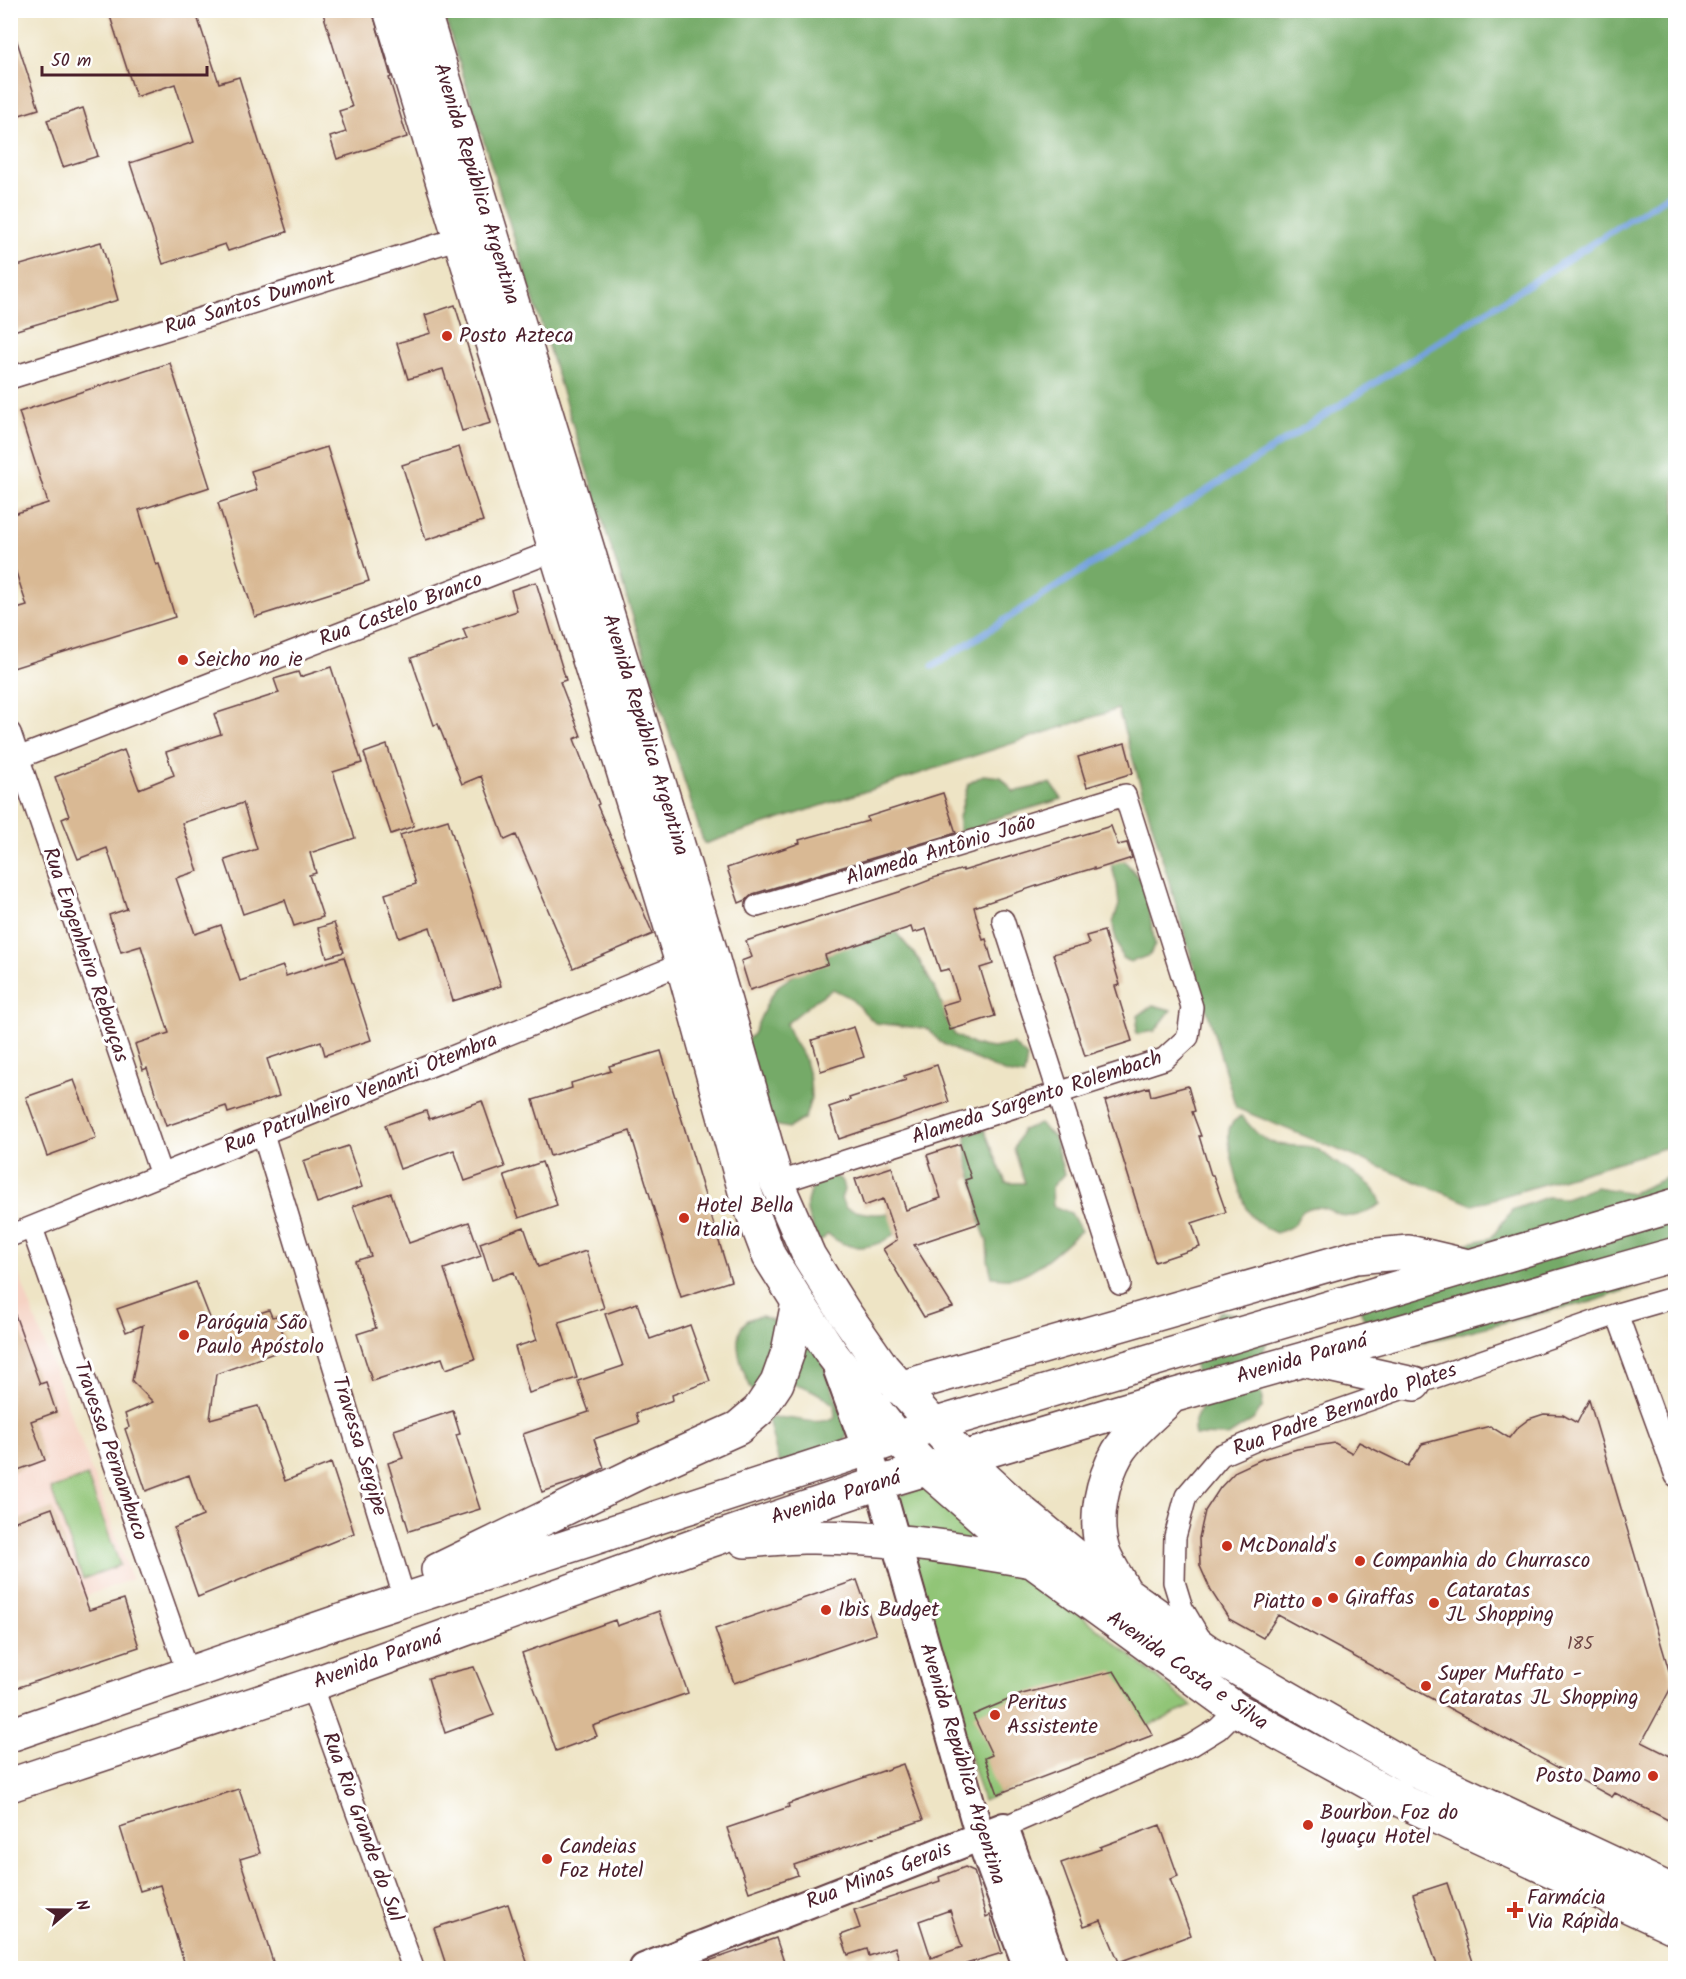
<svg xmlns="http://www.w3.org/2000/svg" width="1686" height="1979" font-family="Kalam,sans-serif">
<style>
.built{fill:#f5d2c3}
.green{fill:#91c577;stroke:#6e7251;stroke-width:1.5}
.forest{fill:#74aa68;stroke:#5f644a;stroke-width:1.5}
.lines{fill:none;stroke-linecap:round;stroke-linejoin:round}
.stream{stroke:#74a2dd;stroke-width:7}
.building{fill:#d9b994;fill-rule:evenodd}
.street-casing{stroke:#633d42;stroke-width:24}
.secondary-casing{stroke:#633d42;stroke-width:32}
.primary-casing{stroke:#633d42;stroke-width:36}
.street{stroke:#fff;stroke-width:21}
.secondary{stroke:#fff;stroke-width:28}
.primary{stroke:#fff;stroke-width:33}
.poi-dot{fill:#c8321e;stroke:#fff;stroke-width:2}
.labels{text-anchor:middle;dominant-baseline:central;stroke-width:6;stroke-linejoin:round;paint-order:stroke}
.number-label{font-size:18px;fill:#6e4645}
.street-label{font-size:21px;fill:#4a1f2b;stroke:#fff}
.poi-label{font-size:21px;fill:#4a1f2b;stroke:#fff;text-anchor:start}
</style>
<rect width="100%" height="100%" fill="#fff"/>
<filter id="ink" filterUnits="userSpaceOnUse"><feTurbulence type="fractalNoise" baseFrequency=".0167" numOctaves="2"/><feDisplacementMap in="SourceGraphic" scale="12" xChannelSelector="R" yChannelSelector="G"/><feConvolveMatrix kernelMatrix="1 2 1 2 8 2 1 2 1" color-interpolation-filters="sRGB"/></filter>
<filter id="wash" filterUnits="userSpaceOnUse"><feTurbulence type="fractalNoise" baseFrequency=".008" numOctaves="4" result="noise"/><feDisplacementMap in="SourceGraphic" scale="24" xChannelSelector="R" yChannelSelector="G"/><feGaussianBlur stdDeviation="1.35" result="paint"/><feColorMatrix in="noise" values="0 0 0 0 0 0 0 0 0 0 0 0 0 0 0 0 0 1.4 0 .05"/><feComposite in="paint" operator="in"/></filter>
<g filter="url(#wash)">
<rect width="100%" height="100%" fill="#eee4c5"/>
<path class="built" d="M10 1251 132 1579 11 1624H10Z"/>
<path class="green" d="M87 1476 120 1565 83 1579 51 1489Z
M924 1487 1192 1706 983 1801 893 1498Z"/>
<path class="forest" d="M443 11H1675V1145L1473 1205 1236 1108 1118 709 704 844Z
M983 775 1001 777 1014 792 1051 783 1062 799 990 820 978 831 959 833V817L968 784Z
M1118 853 1145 885 1155 945 1150 955 1131 962 1122 958 1114 932 1113 923 1119 905 1117 885 1109 856Z
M895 931 919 960 937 993 944 1009 945 1018 955 1035 974 1045 993 1048 1013 1044 1027 1057 1024 1076 1006 1073 955 1050 940 1042 928 1029 875 1023 849 997 833 989 817 999 786 1024 794 1042 804 1057 810 1079 811 1098 805 1118 789 1128 769 1124 740 1048 753 1034 768 1001 778 986 809 965 842 946Z
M1153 1005 1171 1010 1155 1031 1136 1034 1138 1016Z
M1241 1116C1250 1124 1256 1136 1268 1141 1283 1148 1301 1144 1315 1148 1324 1152 1330 1159 1338 1164 1354 1175 1377 1183 1381 1204 1371 1210 1357 1218 1345 1216 1332 1213 1323 1204 1309 1208 1300 1210 1299 1219 1293 1225 1289 1229 1282 1231 1276 1233 1267 1229 1259 1225 1252 1217 1242 1204 1227 1148 1229 1130 1230 1123 1235 1120 1241 1116Z
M1039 1124 1054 1137 1064 1174 1052 1187 1053 1206 1071 1213 1081 1231C1061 1246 1037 1273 1011 1278 1005 1279 997 1277 992 1277L988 1260 987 1241 980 1223 977 1194 967 1159 966 1135 984 1129 1006 1183H1025L1014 1149 1022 1130Z
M1675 1174V1275L1664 1277 1592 1302 1557 1309 1447 1337 1413 1344 1373 1340 1360 1309 1421 1258 1456 1246 1491 1238 1512 1210 1547 1197 1565 1198 1596 1187 1632 1193Z
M821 1176H833L842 1181 844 1190 841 1199 846 1208C860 1213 873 1216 888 1213L897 1232C876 1250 849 1253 828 1234L819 1243C807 1213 798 1204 821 1176Z
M1221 1311 1251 1318 1268 1339 1257 1369 1256 1379 1263 1399 1262 1408 1253 1420 1228 1436 1195 1435C1191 1421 1199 1413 1205 1401L1194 1364 1198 1335Z
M762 1316 805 1333 813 1338 848 1430 845 1441 779 1464 768 1419C791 1413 814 1429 835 1417L834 1405C824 1396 806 1385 792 1384 783 1384 765 1392 755 1395 742 1374 721 1319 762 1316Z"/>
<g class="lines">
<path class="stream" d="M933 666 1676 190"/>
</g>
<g id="blocks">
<path class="building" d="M108 10H195L219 83 239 77 287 232 228 251 225 244 163 264 130 163 194 142 175 84 136 97Z
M322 10H372L391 77 389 78 407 137 337 159 330 137 346 132 339 111 352 107Z
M10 32H14L39 109 10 118Z
M83 108 98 156 63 167 47 120Z
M101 242 118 300 10 332V268Z
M455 305 491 423 462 431 443 369 408 379 397 343 431 333 425 315Z
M170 363 210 487 139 510 156 565 159 564 175 617 10 669V611L27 606 10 554V515L48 503 19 412Z
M327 447 369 581 255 617 218 503 257 490 251 471Z
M459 447 483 521 426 540 402 465Z
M536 582 566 680 560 682 581 736 574 739 599 804 597 805 653 934 573 968 516 835 505 840 481 776 462 784 438 724 434 725 411 658 467 639 463 629 517 611 511 590Z
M331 667 362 763 333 772 355 838 310 853 316 873 309 875 323 917 294 926 285 900 243 914 225 860 257 849 243 803 182 823 198 871 176 878 195 934 221 925 240 981 283 966 286 976 344 957 371 1040 325 1055 321 1041 267 1059 279 1096 228 1113 226 1106 166 1126 147 1068 143 1070 135 1044 169 1033 141 946 121 952 109 915 127 909 107 848 78 859 62 819 69 816 55 777 124 750 139 789 174 775 166 752 221 734 214 714 279 693 274 679 298 672 300 677Z
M1125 743 1133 773 1087 787 1078 757Z
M387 745 414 826 391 834 364 753Z
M943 793 956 833 753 894 746 900 739 903 727 868 800 843 799 840 868 821 867 817Z
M448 820 501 986 453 1001 430 927 399 938 385 894 416 884 400 835Z
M1111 826 1118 845 1127 843 1132 858 1094 870V868L1057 879 974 907 983 940 986 939 993 964 980 968 995 1016 950 1030 942 1005 959 1000 949 969 940 971 926 929 913 933 911 927 825 955 828 964 750 990 741 961 752 957 746 941 899 892 930 880V879L963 869V871Z
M334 923 344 952 327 957 318 928Z
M1104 931 1120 985 1115 986 1132 1041 1085 1056 1053 954 1089 944 1086 936Z
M854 1027 864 1057 821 1071 812 1040Z
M661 1051 731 1281 681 1297 630 1131 550 1156 533 1100 572 1088 571 1083 611 1071 609 1066Z
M937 1065 949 1102 839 1139 829 1107 850 1100 849 1098 906 1080 904 1076Z
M74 1080 96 1138 47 1156 26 1097Z
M1188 1086 1195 1111 1192 1112 1201 1136H1199L1211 1175H1213L1226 1212 1192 1223 1200 1247 1155 1262 1105 1101 1149 1087 1151 1096Z
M482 1101 505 1167 465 1181 454 1150 400 1169 385 1125 426 1111 429 1119Z
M960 1144 971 1178 965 1180 980 1223 914 1245 953 1307 924 1317 883 1249 897 1240 883 1199 864 1206 855 1179 892 1167 906 1210 941 1198 927 1155Z
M348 1146 362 1187 317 1203 303 1161Z
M542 1162 557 1205 519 1218 504 1175Z
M391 1193 409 1243 469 1222 481 1256 444 1269 475 1359 446 1369 442 1358 372 1381 357 1334 376 1328 355 1261 371 1256 353 1206Z
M524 1227 538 1267 586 1251 604 1308 559 1322 577 1378 529 1393 515 1347 537 1340 514 1272 492 1280 480 1243Z
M196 1282 214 1328 269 1310 272 1317 277 1316 286 1342 276 1346 277 1352 216 1374 210 1419 258 1406 285 1481 331 1463 354 1533 198 1597 174 1528 203 1516 189 1475 146 1491 125 1429 129 1427 125 1414 153 1402 132 1381 143 1325 126 1332 117 1309Z
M637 1303 650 1339 690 1325 710 1381 672 1395 673 1400 636 1413 639 1423 594 1439 604 1468 587 1477 542 1492 523 1434 589 1412 578 1381 623 1366 605 1314Z
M10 1309H13L40 1384 46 1382 56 1412 31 1421 45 1460 10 1473Z
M1589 1400 1673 1684 1642 1742 1676 1759V1824L1615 1793 1612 1797 1278 1615 1263 1638 1229 1619 1211 1591 1200 1566 1199 1538 1205 1511 1220 1488 1236 1471 1262 1459 1297 1449 1335 1443 1352 1453 1359 1442 1408 1466 1422 1444 1490 1426 1509 1438 1517 1428 1529 1419 1544 1414 1563 1415 1577 1423Z
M453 1411 460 1434 456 1435 480 1509 409 1531 388 1463 403 1458 394 1430Z
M52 1508 89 1610 124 1599 139 1647 10 1690V1523Z
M857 1580 876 1634 734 1683 715 1629Z
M659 1611 688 1693 593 1726 597 1736 556 1751 522 1653 615 1620 617 1626Z
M474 1667 494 1715 445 1733 428 1678Z
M1114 1671 1153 1735 998 1794 985 1758 992 1755 973 1715 1022 1694Z
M903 1764 923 1820 794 1865 798 1875 749 1892 727 1828 789 1807 788 1804Z
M239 1789 260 1853 240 1859 275 1968H186L160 1885 140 1891 120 1827Z
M1160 1825 1178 1876 1170 1879 1191 1935 1119 1962 1101 1920 1084 1926 1061 1863 1101 1849 1100 1847Z
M965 1867 974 1871 986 1917 990 1915 1002 1953 966 1964 968 1968H902L895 1947 869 1956 867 1949 848 1955 841 1935 860 1928 854 1910 940 1881 939 1877ZM950 1910 962 1947 931 1958 919 1921Z
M1447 1883 1475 1968H1438L1413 1894Z
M508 1904 529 1968H447L434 1928Z
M776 1938 786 1968H696L697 1965Z"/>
</g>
</g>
<g filter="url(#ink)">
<use href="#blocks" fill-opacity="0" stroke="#633d42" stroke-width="1.5"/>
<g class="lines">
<g class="street-casing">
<path id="street" d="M10 378 469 235
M10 733 161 1175
M10 761 556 550
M757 906 1125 795 1192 1007 1188 1037 1164 1059 777 1183
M1003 920 1120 1284
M263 1134 401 1587
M32 1228 188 1674
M10 1236 694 959
M1617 1314 1676 1476
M1202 1642 1182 1608 1174 1582 1175 1537 1186 1496 1221 1455 1265 1436 1617 1314 1676 1297
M311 1685 413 1968
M1004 1827 1192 1745 1218 1729 1237 1710"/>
</g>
<g class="secondary-casing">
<path id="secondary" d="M838 1370 879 1483 980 1837 1028 1968
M644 1968 1004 1827 1054 1968"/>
</g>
<g class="primary-casing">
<path id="primary" d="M390 10 682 963 746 1195 769 1256 798 1302 832 1354 897 1438 927 1469 1032 1561 1237 1710 1404 1802 1676 1928
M423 10 711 953 777 1183 809 1256 844 1312 883 1368 963 1458 1023 1513 1084 1563 1207 1651 1414 1770 1676 1893
M1306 1360 1414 1384
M899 1388 1356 1257 1409 1252 1464 1265
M745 1541C765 1540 785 1537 804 1537 881 1536 957 1548 1032 1561
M438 1570 640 1472 738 1428 759 1410 777 1383 788 1352 798 1302
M1123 1588C1116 1576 1108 1564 1103 1551 1093 1520 1102 1480 1118 1452 1129 1434 1154 1414 1169 1399
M10 1735 349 1618 867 1449 933 1425 1676 1205
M10 1785 311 1685 697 1545 879 1483 1172 1396 1676 1254"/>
</g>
<use href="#street" class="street"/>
<use href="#secondary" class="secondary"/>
<use href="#primary" class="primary"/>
</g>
</g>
<g class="poi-dot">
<circle cx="447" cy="336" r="6"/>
<circle cx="183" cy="660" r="6"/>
<circle cx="684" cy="1218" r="6"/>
<circle cx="184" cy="1335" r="6"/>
<circle cx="1227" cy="1546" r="6"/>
<circle cx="1360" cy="1561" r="6"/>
<circle cx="1333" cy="1598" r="6"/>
<circle cx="1317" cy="1602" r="6"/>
<circle cx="1434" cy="1603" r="6"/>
<circle cx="826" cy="1610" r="6"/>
<circle cx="1426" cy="1686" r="6"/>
<circle cx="995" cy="1715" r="6"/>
<circle cx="1653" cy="1776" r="6"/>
<circle cx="1308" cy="1825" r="6"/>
<circle cx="547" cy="1859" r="6"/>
<path d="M1512 1901h6v6h6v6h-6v6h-6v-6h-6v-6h6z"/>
</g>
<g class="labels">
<g class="number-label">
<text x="1580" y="1644">185</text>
</g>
<g class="street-label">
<text transform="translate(476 184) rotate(73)">Avenida República Argentina</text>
<text transform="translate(250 303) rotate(-17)">Rua Santos Dumont</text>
<text transform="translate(401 610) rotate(-21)">Rua Castelo Branco</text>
<text transform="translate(645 735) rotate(73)">Avenida República Argentina</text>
<text transform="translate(941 851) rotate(-17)">Alameda Antônio João</text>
<text transform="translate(85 955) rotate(71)">Rua Engenheiro Rebouças</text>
<text transform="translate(361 1094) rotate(-22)">Rua Patrulheiro Venanti Otembra</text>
<text transform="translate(1037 1098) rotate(-18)">Alameda Sargento Rolembach</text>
<text transform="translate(1302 1359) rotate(-16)">Avenida Paraná</text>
<text transform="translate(1345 1410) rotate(-20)">Rua Padre Bernardo Plates</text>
<text transform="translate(359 1446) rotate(73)">Travessa Sergipe</text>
<text transform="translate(110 1451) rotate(71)">Travessa Pernambuco</text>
<text transform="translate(836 1498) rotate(-18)">Avenida Paraná</text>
<text transform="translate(378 1660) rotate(-20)">Avenida Paraná</text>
<text transform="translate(1187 1671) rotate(35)">Avenida Costa e Silva</text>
<text transform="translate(962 1764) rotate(73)">Avenida República Argentina</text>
<text transform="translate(362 1827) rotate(70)">Rua Rio Grande do Sul</text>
<text transform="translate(879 1876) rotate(-21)">Rua Minas Gerais</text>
</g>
<g class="poi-label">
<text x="459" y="336">Posto Azteca</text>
<text x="195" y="660">Seicho no ie</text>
<text x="696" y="1206">Hotel Bella<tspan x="696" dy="24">Italia</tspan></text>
<text x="196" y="1323">Paróquia São<tspan x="196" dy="24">Paulo Apóstolo</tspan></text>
<text x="1239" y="1546">McDonald's</text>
<text x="1372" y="1561">Companhia do Churrasco</text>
<text x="1446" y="1591">Cataratas<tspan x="1446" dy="24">JL Shopping</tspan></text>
<text x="1345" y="1598">Giraffas</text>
<text x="1305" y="1602" text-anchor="end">Piatto</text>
<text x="838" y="1610">Ibis Budget</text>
<text x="1438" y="1674">Super Muffato -<tspan x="1438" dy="24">Cataratas JL Shopping</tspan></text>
<text x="1007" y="1703">Peritus<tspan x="1007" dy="24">Assistente</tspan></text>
<text x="1641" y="1776" text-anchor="end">Posto Damo</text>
<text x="1320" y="1813">Bourbon Foz do<tspan x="1320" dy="24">Iguaçu Hotel</tspan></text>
<text x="559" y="1847">Candeias<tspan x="559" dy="24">Foz Hotel</tspan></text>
<text x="1527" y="1898">Farmácia<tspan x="1527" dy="24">Via Rápida</tspan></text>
</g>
</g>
<rect width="1686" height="1979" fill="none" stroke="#fff" stroke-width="36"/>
<g transform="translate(69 1910) rotate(70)" stroke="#ffffff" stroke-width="4.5" paint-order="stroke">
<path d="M0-4.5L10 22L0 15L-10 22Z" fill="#4a1f2b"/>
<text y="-9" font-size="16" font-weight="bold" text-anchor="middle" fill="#4a1f2b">N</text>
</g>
<path d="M42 66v9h165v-9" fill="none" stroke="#4a1f2b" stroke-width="3"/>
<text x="51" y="66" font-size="18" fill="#4a1f2b" stroke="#ffffff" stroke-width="4.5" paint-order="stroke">50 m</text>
</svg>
